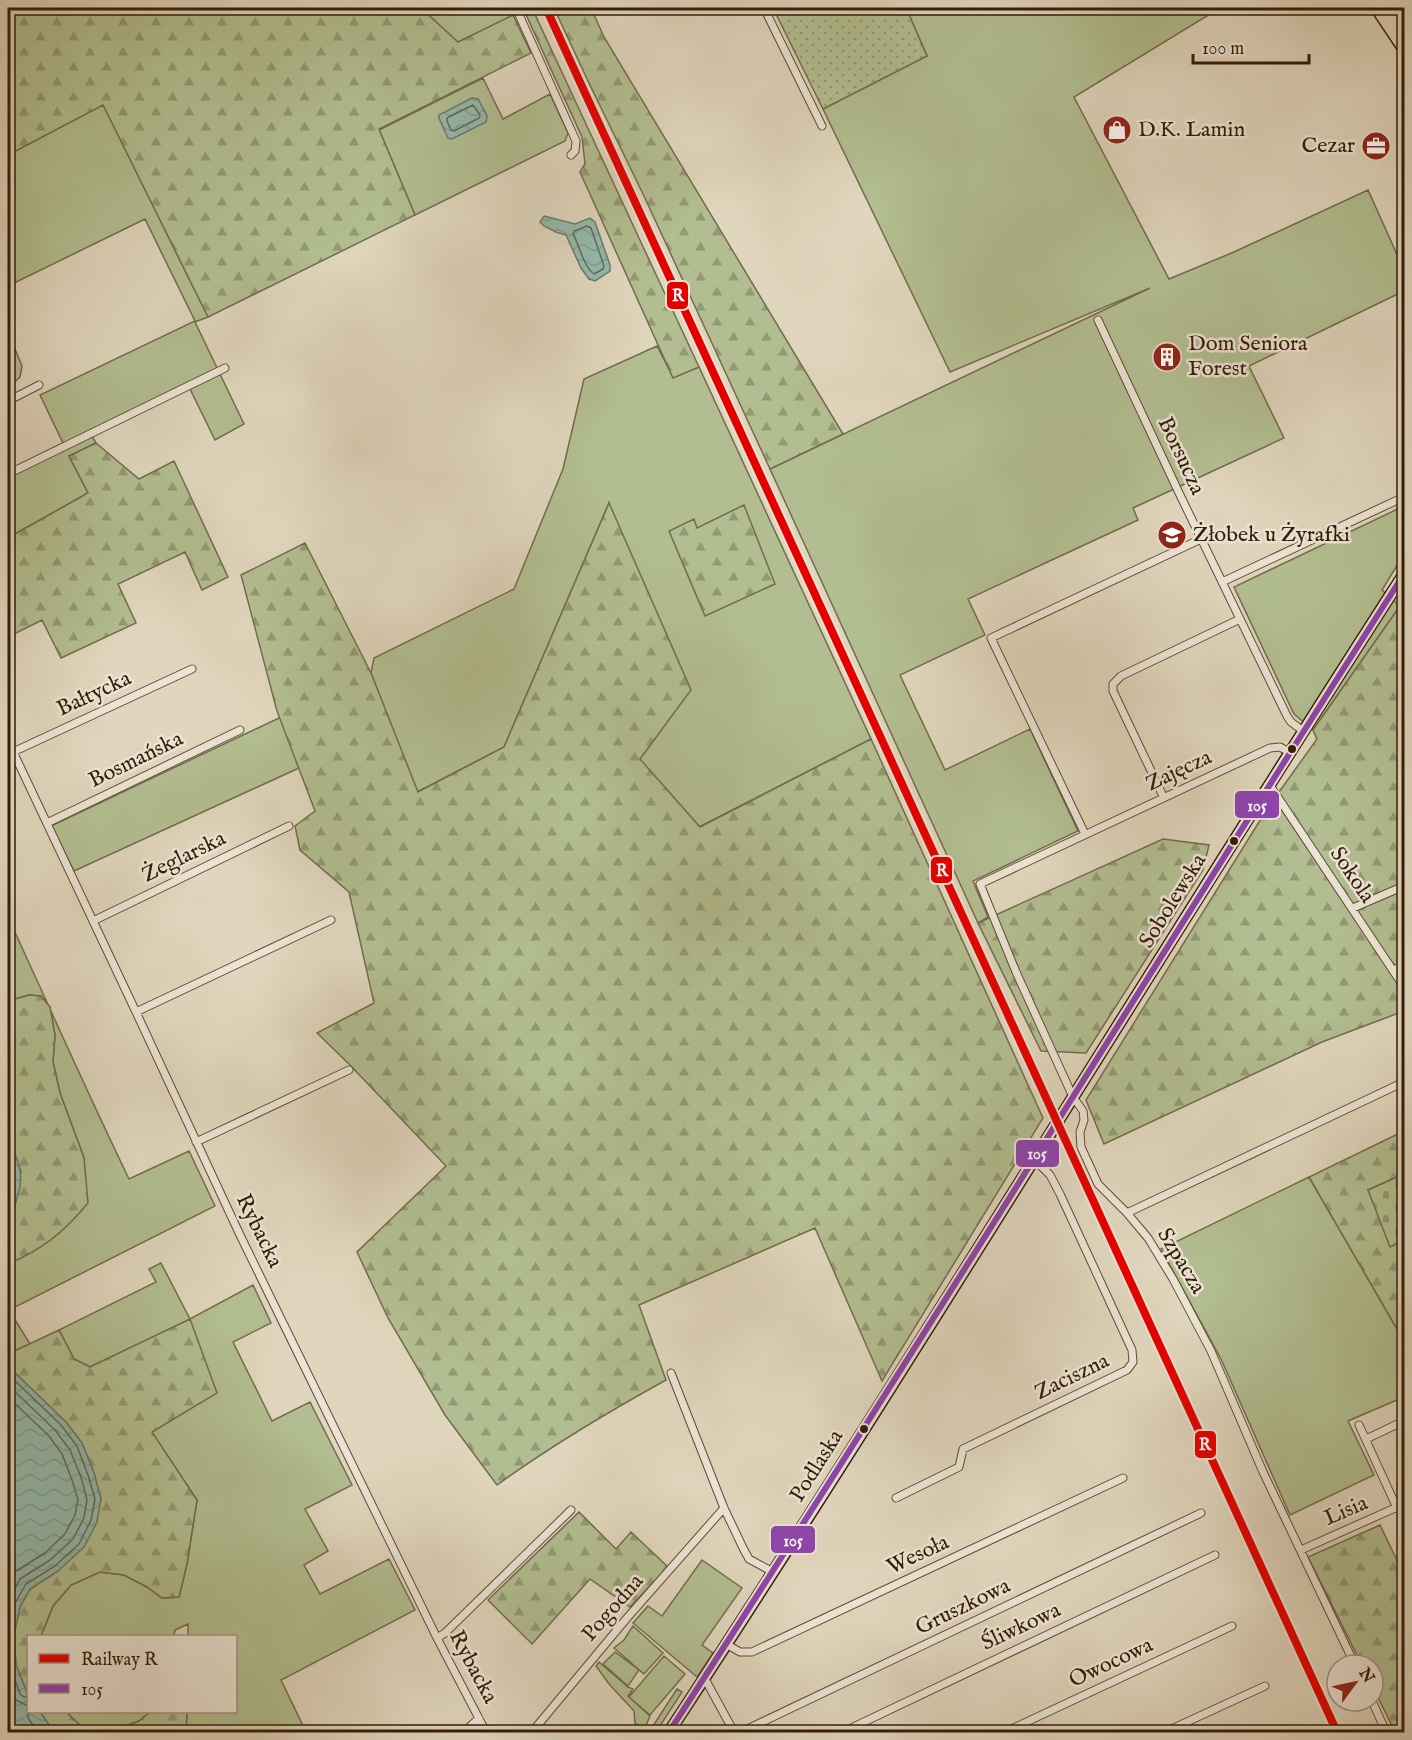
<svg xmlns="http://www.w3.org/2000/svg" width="1412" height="1740" font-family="'IM FELL English',serif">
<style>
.grass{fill:#b2be91;stroke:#736c4c;stroke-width:1.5}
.forest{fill:url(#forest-firs);stroke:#736c4c;stroke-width:1.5}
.cemetery{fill:url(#cemetery-stones);stroke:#736c4c;stroke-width:1.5}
.garden{fill:url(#garden-dots);stroke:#736c4c;stroke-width:1.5}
.water{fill:url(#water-waves);stroke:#6e7a6a;stroke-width:1.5}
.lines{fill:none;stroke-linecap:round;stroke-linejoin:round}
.shore{stroke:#646a5a;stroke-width:1.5}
.stream{stroke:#6e7a6a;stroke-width:2}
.street-casing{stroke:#5f4a34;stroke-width:9}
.secondary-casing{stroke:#341b07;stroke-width:13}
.primary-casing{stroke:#341b07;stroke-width:13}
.street{stroke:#ebe4d4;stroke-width:7}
.secondary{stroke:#ebe4d4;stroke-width:10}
.primary{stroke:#e0d6bd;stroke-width:10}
.bus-1-casing{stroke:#ebe4d4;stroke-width:10}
.bus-1{stroke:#8e44ad;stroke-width:6}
.rail-1-casing{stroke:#ebe4d4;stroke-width:12}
.rail-1{stroke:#e50000;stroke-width:8}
.bus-dot{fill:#341b07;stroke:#ebe4d4;stroke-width:2}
.labels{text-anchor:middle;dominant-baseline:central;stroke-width:5;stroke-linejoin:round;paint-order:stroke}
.poi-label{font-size:22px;fill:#341b07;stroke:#ebe4d4;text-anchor:start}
.street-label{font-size:22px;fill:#341b07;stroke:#ebe4d4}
.line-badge{stroke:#ebe4d4;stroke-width:2}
.badge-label{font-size:16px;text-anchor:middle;font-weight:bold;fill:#fff}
</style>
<defs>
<pattern id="forest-firs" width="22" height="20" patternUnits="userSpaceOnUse" patternTransform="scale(1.5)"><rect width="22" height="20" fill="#b2be91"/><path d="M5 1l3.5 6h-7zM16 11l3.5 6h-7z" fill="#929a74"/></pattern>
<pattern id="cemetery-stones" width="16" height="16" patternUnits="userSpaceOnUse" patternTransform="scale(1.5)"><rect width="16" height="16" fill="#b2be91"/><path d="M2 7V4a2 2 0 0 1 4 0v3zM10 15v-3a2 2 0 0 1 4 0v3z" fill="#929a74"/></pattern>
<pattern id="garden-dots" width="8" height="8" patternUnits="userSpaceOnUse" patternTransform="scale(1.5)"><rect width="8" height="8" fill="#b2be91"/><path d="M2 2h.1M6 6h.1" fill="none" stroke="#929a74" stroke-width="1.8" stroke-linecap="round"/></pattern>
<pattern id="water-waves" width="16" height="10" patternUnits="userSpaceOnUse" patternTransform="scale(1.5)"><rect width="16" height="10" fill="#94baac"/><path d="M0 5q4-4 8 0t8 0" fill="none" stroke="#809f92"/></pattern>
</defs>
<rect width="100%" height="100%" fill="#e0d6bd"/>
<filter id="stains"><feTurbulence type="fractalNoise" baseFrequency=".00333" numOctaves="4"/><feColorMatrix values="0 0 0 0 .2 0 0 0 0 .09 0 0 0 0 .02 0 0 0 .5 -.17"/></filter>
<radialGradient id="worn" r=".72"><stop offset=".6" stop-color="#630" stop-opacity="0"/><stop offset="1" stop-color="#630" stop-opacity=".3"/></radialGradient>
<path class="grass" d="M421 8H510L513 15 458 43Z
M906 8H1220L1074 97 1169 279 1234 252 1368 190 1404 270V291L1249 366 1284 438 1133 508 1138 520 968 599 985 635 900 675 945 770 1030 729 1078 831 973 881 988 917 978 923 770 469 1150 288 950 372 823 109 927 56Z
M483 78 503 119 550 94 568 133 565 141 415 215 379 130Z
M103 104 208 317 195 322 244 424 215 440 187 383 89 431 96 443 69 456 88 493 8 538V470L63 443 40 395 195 321 145 219 8 286V155Z
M657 346 673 377 699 367 871 739 699 827 639 759 609 503 504 747 417 792 371 673 374 658 514 589 563 469 584 379Z
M1404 506V554L1382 590 1400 606 1313 730 1294 714 1234 587Z
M281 717 299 768 74 871 51 826Z
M8 917C48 1004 87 1092 129 1179L189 1151 215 1206 9 1310 30 1344 8 1354V1264L85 1179 84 1158 60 1093 53 1062 55 1035 50 1007 41 996 29 995 8 1001Z
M1309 1177 1397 1329 1404 1326V1397L1348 1421 1374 1475 1290 1515 1221 1359 1161 1249Z
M161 1263 190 1319 253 1285 271 1323 233 1342 272 1421 310 1402 352 1485 305 1509 328 1551 304 1565 320 1594 389 1559 415 1610 281 1680 306 1732H186L187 1712H236V1636H188V1624L175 1630 174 1636H41L53 1606 71 1585 100 1572 124 1575 147 1587 162 1598 179 1597 187 1564 197 1500 151 1432 189 1320 90 1367 74 1359 59 1330 156 1282 149 1269Z
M702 1560 742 1588 702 1645 713 1653 697 1677 633 1623 648 1606 662 1616Z
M633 1626 663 1653 644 1674 614 1648 624 1640Z
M615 1652 639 1670 628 1686 603 1664Z
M664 1656 685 1674 650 1715 629 1697 650 1716 644 1730 635 1723 634 1711 609 1684 596 1666 599 1662 628 1687 633 1689 628 1696 629 1697Z
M677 1689 682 1692 656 1732H649Z
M66 1712H150L139 1721 108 1732 83 1728Z"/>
<path class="forest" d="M8 8H421L458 42 513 15 531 53 379 129 415 215 208 317 103 105 8 155Z
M523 8H532L699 367 673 378 580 172 585 164 582 137Z
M554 8H591L604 37 843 434 770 469 644 196 588 81Z
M8 332 22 366 20 377 8 388Z
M96 443 139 479 174 461 228 577 202 590 185 552 118 584 136 623 61 658 42 620 8 637V538L88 493 69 456Z
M609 503 691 690 640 759 700 827 871 739 1043 1118 882 1381 815 1228 639 1305 666 1380C608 1412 551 1446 497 1485L445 1415 388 1318 357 1252 446 1166 349 1064 317 1033 374 1003 349 892 300 850 295 826 315 811 277 711 241 575 305 543 371 673 418 792 504 747Z
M744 505 775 584 705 616 669 531 694 519 697 528Z
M1404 604V1011L1322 1042 1104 1144 1086 1100 1269 806 1317 739 1313 730 1400 606Z
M1163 839 1209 845 1203 870 1086 1053 1041 1051 978 923Z
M29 995 41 996 50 1007 55 1035 53 1062 60 1093 84 1158 88 1203C63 1233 43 1249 8 1264V1217L16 1202 21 1171 8 1140V1001Z
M1404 1131V1174L1368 1190 1391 1246 1404 1240V1326L1397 1329 1309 1177Z
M190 1319 217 1393 152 1432 197 1500 187 1564 179 1597 162 1598 147 1587 124 1575 100 1572 71 1585 53 1606 41 1636H28V1695L16 1665 14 1634 20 1607 30 1589 58 1571 101 1499 94 1473 82 1443 65 1421 12 1370 8 1364V1354L59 1330 74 1359 90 1367Z
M579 1512 616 1549 631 1532 668 1567 630 1607 590 1579 532 1644 488 1600Z
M1380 1525 1404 1575V1732H1395L1373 1687V1665H1362L1308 1557Z
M40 1712H66L83 1728 108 1732 139 1721 150 1712H187L186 1732H54Z"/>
<path class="cemetery" d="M1404 1174V1240L1390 1247 1368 1190Z"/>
<path class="garden" d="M773 8H906L927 56 823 109Z"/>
<path class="water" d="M472 98 478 99 487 116 486 122 452 139 448 138 439 118V115Z
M544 216 575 224 590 218 595 222 610 265V271L595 281 589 279 581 268 566 235 556 232 544 226 540 222Z
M8 1140C25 1169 25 1188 8 1217Z
M8 1364 12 1370 65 1421 82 1443 94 1473 101 1499 97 1522 84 1547 58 1571 30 1589 20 1607 14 1634 16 1665 28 1695V1712H40L54 1732H8Z"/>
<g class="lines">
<path class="shore" d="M473 105 480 115 479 118 454 131 451 130 447 121V118Z
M587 226 591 228 604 266 603 269 594 274C583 266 580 246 573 234L574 231Z
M8 1374 61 1425 77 1446 88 1475 95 1499 91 1520 79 1544 55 1566 26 1584 14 1605 8 1634 10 1666 20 1694 24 1697H28
M8 1385 55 1430 70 1450 81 1477 87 1500 84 1518 73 1539 50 1560 20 1579 8 1601
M8 1397 49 1436 62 1454 72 1480 78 1500 75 1515 65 1534 45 1553 16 1571 8 1583
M8 1681 16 1700 28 1706V1718L38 1732"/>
<path class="stream" d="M1397 14 1404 26"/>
<g class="street-casing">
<path id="street" d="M516 8 576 141 575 151 571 155
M764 8 822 126
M1098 320 1180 495 1287 716 1291 722 1303 731
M8 401 39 385
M8 474 225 368
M1222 582 1404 497
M8 741 136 1012 240 1235 437 1638 486 1732
M13 752 192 669
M1289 752 1280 747 1270 748 980 884 1016 972 1073 1097 1083 1111 1084 1120 1080 1132 1081 1147 1098 1184 1127 1213 1148 1238 1173 1279 1211 1351 1263 1472 1355 1665
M1269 784 1404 987
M1164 798 1113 691V684L1121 676 1240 619
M47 823 240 730
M1085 834 991 638 1201 539
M1353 908 1404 886
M93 921 289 826
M1394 970 1404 965
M136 1012 331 920
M196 1142 349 1070
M1127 1213 1404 1082
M671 1373 724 1508 743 1548 749 1559 773 1572
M1359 1425 1397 1508
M1366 1439 1404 1421
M896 1498 959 1467 963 1449 1127 1370 1133 1362 1132 1350 1060 1194 1050 1175 1034 1159
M1301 1550 1404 1504
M437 1638 445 1633 571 1510
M726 1644 740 1652H752L1123 1478
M705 1679 734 1732
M1372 1701 1386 1732
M464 1732 479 1718
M532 1732 627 1618 724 1508
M741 1732 1201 1513
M843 1732 1215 1555
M1005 1732 1232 1626
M1165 1732 1265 1686"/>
</g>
<g class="secondary-casing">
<path id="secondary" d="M669 1732C920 1350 1156 958 1404 574"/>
</g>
<g class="primary-casing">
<path id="primary" d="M1376 8 1404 50
M1385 8 1404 36"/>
</g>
<use href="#street" class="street"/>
<use href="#secondary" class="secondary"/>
<use href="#primary" class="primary"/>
<g class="bus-1-casing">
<path id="bus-1" d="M669 1732C918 1349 1157 959 1404 574"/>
</g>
<use href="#bus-1" class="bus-1"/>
<g class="rail-1-casing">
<path id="rail-1" d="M546 8 1337 1732"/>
</g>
<use href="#rail-1" class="rail-1"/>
</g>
<defs>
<g id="shop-disc" transform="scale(1.5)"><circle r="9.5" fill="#8f2418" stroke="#ebe4d4"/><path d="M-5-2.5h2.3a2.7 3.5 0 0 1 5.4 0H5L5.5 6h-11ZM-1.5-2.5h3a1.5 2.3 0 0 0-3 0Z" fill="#fff"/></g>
<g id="office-disc" transform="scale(1.5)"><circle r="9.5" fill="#8f2418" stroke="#ebe4d4"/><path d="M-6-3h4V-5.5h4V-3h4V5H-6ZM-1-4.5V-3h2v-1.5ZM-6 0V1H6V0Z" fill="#fff"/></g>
<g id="building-disc" transform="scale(1.5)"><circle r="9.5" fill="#8f2418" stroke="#ebe4d4"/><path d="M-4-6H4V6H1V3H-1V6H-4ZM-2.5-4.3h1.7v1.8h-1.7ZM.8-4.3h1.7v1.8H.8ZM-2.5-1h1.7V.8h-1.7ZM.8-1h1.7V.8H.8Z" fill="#fff"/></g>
<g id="school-disc" transform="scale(1.5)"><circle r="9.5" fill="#8f2418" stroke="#ebe4d4"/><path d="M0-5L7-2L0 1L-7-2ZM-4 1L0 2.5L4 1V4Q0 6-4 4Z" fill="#fff"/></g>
</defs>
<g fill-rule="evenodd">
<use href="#shop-disc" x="1117" y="130"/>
<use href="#office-disc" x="1376" y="146"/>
<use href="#building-disc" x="1167" y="357"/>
<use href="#school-disc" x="1172" y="535"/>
</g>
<g class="bus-dot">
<circle cx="1292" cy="749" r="5"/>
<circle cx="1234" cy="841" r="5"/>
<circle cx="864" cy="1429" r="5"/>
</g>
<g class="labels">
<g class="poi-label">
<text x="1138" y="130">D.K. Lamin</text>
<text x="1355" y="146" text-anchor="end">Cezar</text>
<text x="1188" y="344">Dom Seniora<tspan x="1188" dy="25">Forest</tspan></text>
<text x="1193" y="535">Żłobek u Żyrafki</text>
</g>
<g class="street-label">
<text transform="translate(1181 456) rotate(65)">Borsucza</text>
<text transform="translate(94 694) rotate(-25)">Bałtycka</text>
<text transform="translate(136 760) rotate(-26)">Bosmańska</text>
<text transform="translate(1179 771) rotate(-25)">Zajęcza</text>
<text transform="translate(184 857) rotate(-26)">Żeglarska</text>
<text transform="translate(1352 875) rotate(56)">Sokola</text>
<text transform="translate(1173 901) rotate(-58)">Sobolewska</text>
<text transform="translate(259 1231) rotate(64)">Rybacka</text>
<text transform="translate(1181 1261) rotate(59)">Szpacza</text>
<text transform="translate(1072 1377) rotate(-26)">Zaciszna</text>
<text transform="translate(817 1466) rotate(-58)">Podlaska</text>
<text transform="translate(1346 1511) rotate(-23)">Lisia</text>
<text transform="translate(918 1555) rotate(-25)">Wesoła</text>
<text transform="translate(963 1607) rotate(-26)">Gruszkowa</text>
<text transform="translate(613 1608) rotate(-49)">Pogodna</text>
<text transform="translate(1021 1627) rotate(-25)">Śliwkowa</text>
<text transform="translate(1111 1663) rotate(-25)">Owocowa</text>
<text transform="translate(473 1667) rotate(62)">Rybacka</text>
</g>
</g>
<g class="line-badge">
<rect x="666" y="281" width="23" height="29" rx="6" fill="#e50000"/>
<rect x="1234" y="790" width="46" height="29" rx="6" fill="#8e44ad"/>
<rect x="930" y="856" width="23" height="28" rx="6" fill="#e50000"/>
<rect x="1015" y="1139" width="45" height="29" rx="6" fill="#8e44ad"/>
<rect x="1194" y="1430" width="23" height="29" rx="6" fill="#e50000"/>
<rect x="770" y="1525" width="46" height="29" rx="6" fill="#8e44ad"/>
</g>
<g class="badge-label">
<text x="678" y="301">R</text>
<text x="1257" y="811">105</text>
<text x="942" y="876">R</text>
<text x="1037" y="1159">105</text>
<text x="1205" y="1450">R</text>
<text x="793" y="1546">105</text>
</g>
<rect width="1412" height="1740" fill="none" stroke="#e0d6bd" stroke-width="30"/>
<rect x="9" y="9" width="1394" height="1722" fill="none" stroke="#341b07" stroke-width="3"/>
<rect x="15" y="15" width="1382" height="1710" fill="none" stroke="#341b07" stroke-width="1.5"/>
<rect x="27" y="1635" width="210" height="78" fill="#ebe4d4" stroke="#a29482" stroke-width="1.5"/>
<rect x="39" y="1654" width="30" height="9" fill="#e50000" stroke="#a29482" stroke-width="1.5"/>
<text x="81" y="1665" font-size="18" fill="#341b07">Railway R</text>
<rect x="39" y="1684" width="30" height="9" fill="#8e44ad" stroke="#a29482" stroke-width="1.5"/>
<text x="81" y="1695" font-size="18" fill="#341b07">105</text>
<g transform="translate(1355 1683) rotate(57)"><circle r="28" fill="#ebe4d4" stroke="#a29482" stroke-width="1.5"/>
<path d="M0-4.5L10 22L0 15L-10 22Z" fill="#8f2418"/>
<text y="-9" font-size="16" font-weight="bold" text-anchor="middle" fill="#341b07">N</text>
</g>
<path d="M1193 54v9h116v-9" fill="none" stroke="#341b07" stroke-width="3"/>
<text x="1202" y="54" font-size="18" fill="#341b07" stroke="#ebe4d4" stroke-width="4.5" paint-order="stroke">100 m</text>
<rect width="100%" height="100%" filter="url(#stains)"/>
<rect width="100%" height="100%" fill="url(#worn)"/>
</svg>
